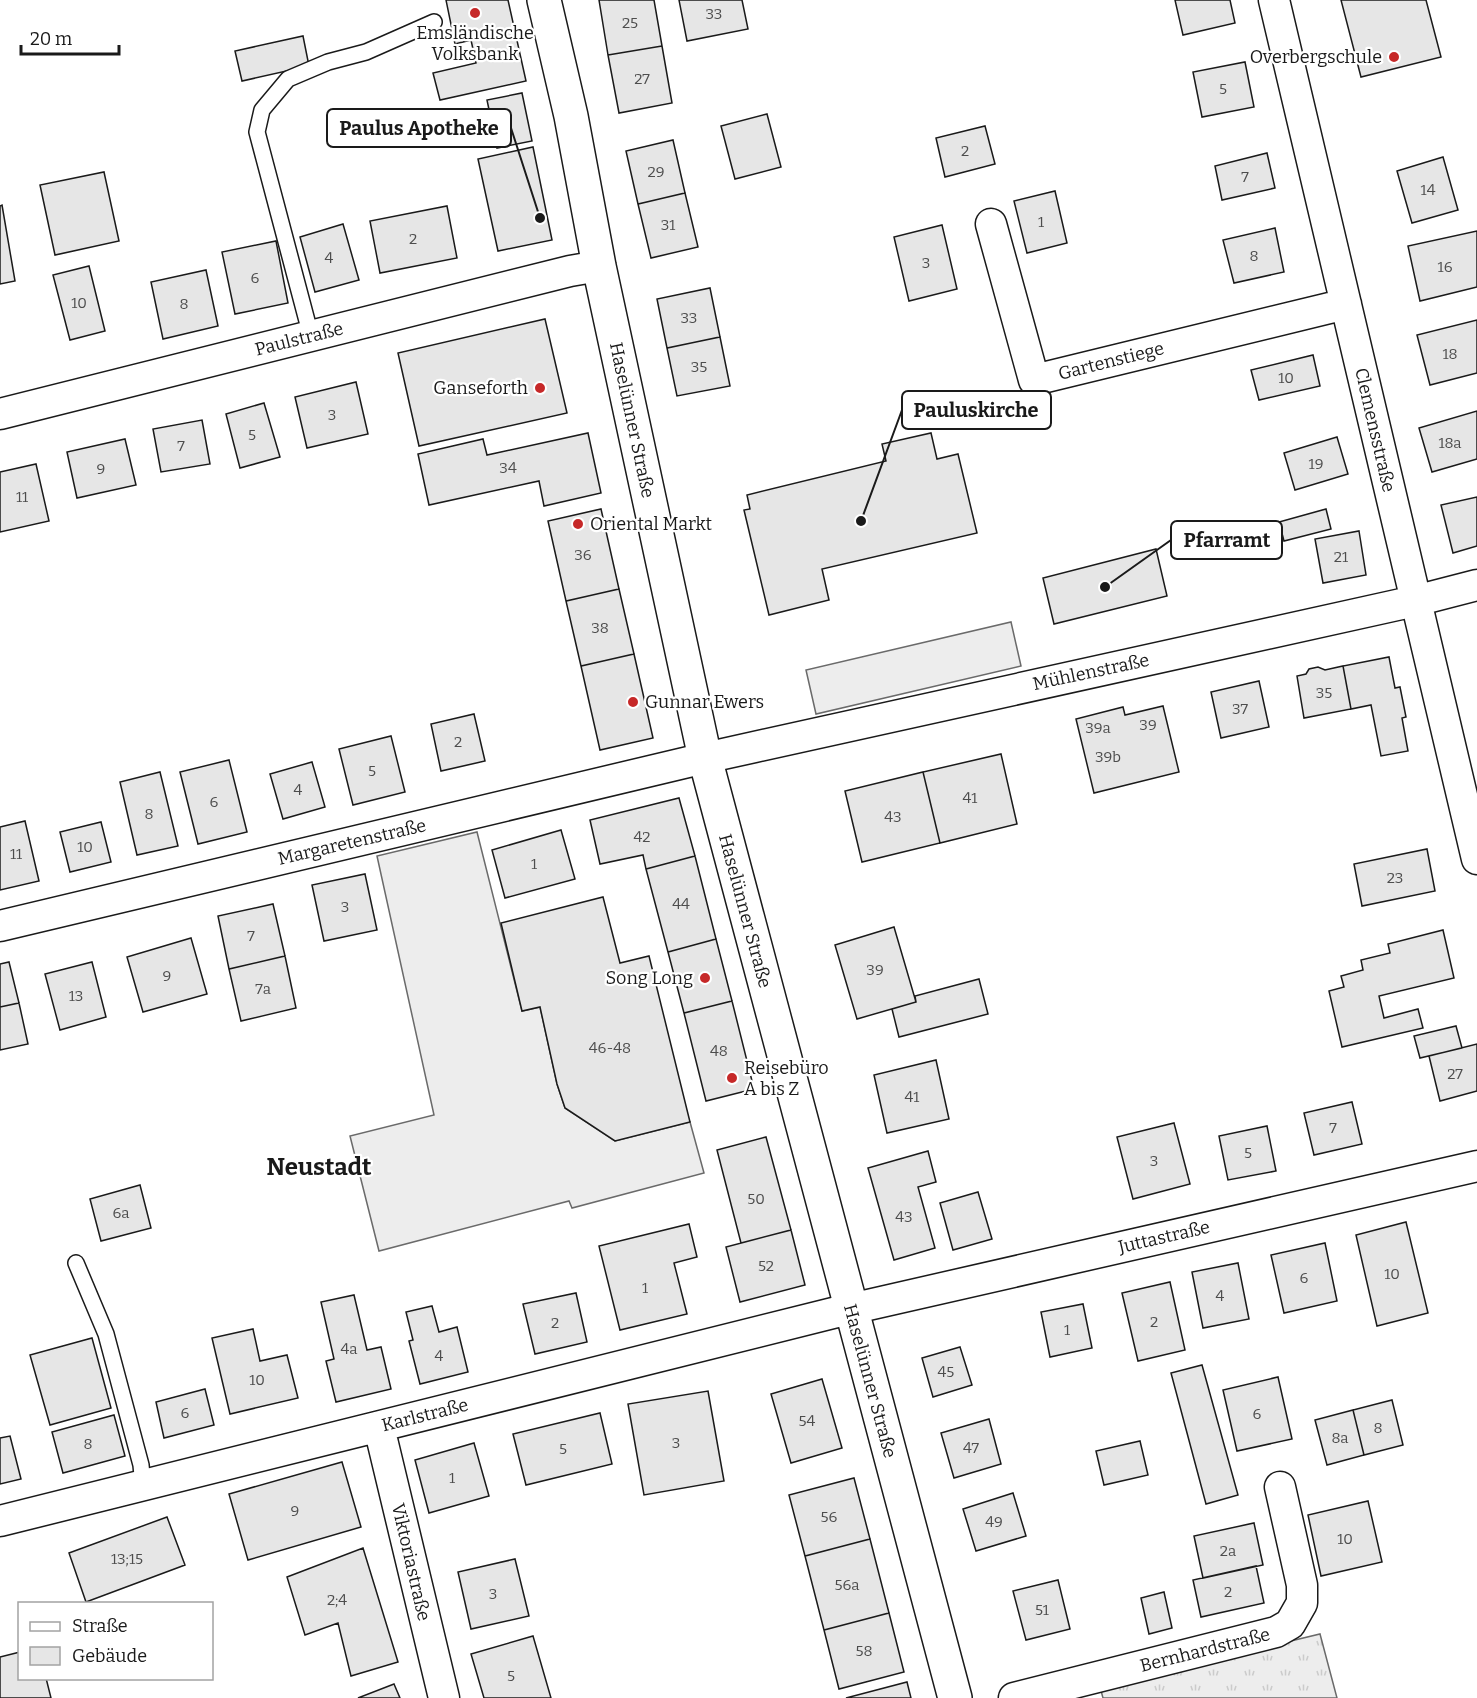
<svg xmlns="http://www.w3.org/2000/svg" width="1477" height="1698" font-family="Bitter,serif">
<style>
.grass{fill:url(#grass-tufts);stroke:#6a6a6a;stroke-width:1.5}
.built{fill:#ededed;stroke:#6a6a6a;stroke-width:1.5}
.building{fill:#e6e6e6;stroke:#1a1a1a;stroke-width:1.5}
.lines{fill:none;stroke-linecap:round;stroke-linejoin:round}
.service-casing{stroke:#1a1a1a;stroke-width:18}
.minor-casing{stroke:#1a1a1a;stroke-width:33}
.tertiary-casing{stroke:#1a1a1a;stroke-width:36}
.service{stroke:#fff;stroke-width:15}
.minor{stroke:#fff;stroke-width:30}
.tertiary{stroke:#fff;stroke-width:33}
.poi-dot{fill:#c62828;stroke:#fff;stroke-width:2}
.labels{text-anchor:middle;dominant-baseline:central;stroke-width:4.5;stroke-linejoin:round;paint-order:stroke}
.number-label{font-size:15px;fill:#4d4d4d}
.poi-label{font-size:18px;fill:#1a1a1a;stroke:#fff;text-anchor:end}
.street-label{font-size:18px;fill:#1a1a1a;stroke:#fff}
.district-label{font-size:24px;font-weight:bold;fill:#1a1a1a;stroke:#fff}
.leader{fill:none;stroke:#1a1a1a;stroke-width:2}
.callout-dot{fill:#1a1a1a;stroke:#fff;stroke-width:2}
.callout{fill:#fff;stroke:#1a1a1a;stroke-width:2}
.callout-label{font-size:20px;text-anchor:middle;font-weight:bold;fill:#1a1a1a}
</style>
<defs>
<pattern id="grass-tufts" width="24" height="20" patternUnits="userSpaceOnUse" patternTransform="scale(1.5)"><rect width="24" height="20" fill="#ededed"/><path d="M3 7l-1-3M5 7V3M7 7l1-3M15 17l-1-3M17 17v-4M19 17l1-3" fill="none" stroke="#cbcbcb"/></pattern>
</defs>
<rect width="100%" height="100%" fill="#fff"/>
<path class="grass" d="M1320 1634 1337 1698H1103L1100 1687Z"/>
<path class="built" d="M1011 622 1021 666 816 714 806 670Z
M477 832 522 1011 540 1007 557 1084 565 1108 615 1141 690 1122 704 1173 572 1208 569 1201 379 1251 350 1136 434 1115 377 856Z"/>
<path class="building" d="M446 0H508L526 81 440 100 433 73 476 63 471 40 455 44Z
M599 0H654L662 46 608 55Z
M679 0H742L748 29 687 41Z
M1175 0H1230L1235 23 1183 35Z
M1341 0H1426L1441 57 1361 77Z
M303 36 309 66 242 81 235 51Z
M662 46 672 103 619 113 608 55Z
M1245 62 1254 107 1202 117 1193 72Z
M522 93 532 141 497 148 487 100Z
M767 114 781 167 735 179 721 126Z
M985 126 995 164 945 177 936 138Z
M673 140 685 193 638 204 626 151Z
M533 147 552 240 498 251 478 159Z
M1267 153 1275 188 1222 200 1215 166Z
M1443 157 1458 210 1412 223 1397 171Z
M104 172 119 241 55 255 40 185Z
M1055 191 1067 243 1027 253 1014 201Z
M685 193 698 247 651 258 638 204Z
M2 205 15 281 0 284V206Z
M447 206 457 258 380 273 370 221Z
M343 224 359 280 315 292 300 237Z
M942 225 957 289 909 301 894 237Z
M1275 228 1284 272 1234 283 1223 240Z
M1477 231V287L1420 301 1408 246Z
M276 241 288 303 235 314 222 252Z
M89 266 105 331 70 340 53 275Z
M206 270 218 326 163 339 151 282Z
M710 288 720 337 667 348 657 299Z
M545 319 567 413 419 446 398 353Z
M1477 320V373L1430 385 1417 335Z
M720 337 730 386 677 396 667 348Z
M1313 355 1320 386 1259 400 1251 370Z
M356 382 368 434 307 448 295 397Z
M264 403 280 457 240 468 226 414Z
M1477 411V459L1432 472 1419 428Z
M202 420 210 464 161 472 153 429Z
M588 433 601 493 544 506 539 481 429 505 418 454 483 439 487 455Z
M931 433 937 459 958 454 977 533 822 569 829 600 769 615 744 510 750 509 747 495 886 461 882 444Z
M1337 437 1348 474 1295 490 1284 453Z
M125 439 136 485 77 498 67 452Z
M36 464 49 521 0 532V472Z
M1477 497V546L1453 553 1441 505Z
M601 509 619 589 566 601 548 521Z
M1326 509 1331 529 1284 541 1279 522Z
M1359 531 1366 575 1323 583 1315 539Z
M1156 549 1167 596 1054 624 1043 578Z
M619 589 634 654 581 666 566 601Z
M634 654 653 738 600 750 581 666Z
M1389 657 1395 688 1400 687 1406 717 1402 718 1408 751 1381 756 1371 705 1351 709 1343 666Z
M1343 666 1351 709 1304 718 1297 676 1306 674 1309 669 1318 667 1325 670Z
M1259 681 1269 727 1221 738 1211 692Z
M1163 706 1179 772 1094 793 1076 719 1123 707 1125 715Z
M474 714 485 761 441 771 431 724Z
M391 736 405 792 353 805 339 749Z
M1001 754 1017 824 940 843 923 772Z
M229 760 247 832 198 844 180 772Z
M312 762 325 807 283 819 270 774Z
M160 772 178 846 137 855 120 782Z
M923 772 940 843 862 862 845 791Z
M679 798 695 856 646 869 643 855 600 864 590 820Z
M25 821 39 881 0 890V827Z
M101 822 111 862 70 872 60 832Z
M561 830 575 879 505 898 492 850Z
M1427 849 1435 891 1362 906 1354 864Z
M695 856 716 939 668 952 646 869Z
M365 874 377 930 324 941 312 885Z
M603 897 620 963 649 956 690 1122 615 1141 565 1108 557 1084 540 1007 522 1011 501 923Z
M273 904 285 956 229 969 218 916Z
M894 927 916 1002 857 1019 835 945Z
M1443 930 1454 978 1379 996 1384 1018 1418 1009 1423 1028 1342 1047 1329 991 1344 987 1341 976 1363 970 1361 960 1390 953 1388 944Z
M191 938 207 994 143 1012 127 957Z
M716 939 732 1001 684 1013 668 952Z
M285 956 296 1008 241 1021 229 969Z
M9 962 19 1003 0 1007V964Z
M92 962 106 1017 60 1030 45 974Z
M979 979 988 1014 899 1037 892 1009 916 1002 915 996Z
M732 1001 754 1089 706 1101 684 1013Z
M19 1003 28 1044 0 1050V1007Z
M1456 1026 1462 1048 1420 1058 1414 1036Z
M1477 1044V1091L1440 1101 1429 1056Z
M936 1060 949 1119 887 1133 874 1075Z
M1352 1102 1362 1144 1314 1155 1304 1113Z
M1174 1123 1190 1184 1133 1199 1117 1137Z
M1267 1126 1276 1171 1228 1180 1219 1136Z
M766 1137 791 1230 741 1243 717 1150Z
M928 1151 936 1182 918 1187 935 1248 894 1260 868 1168Z
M140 1185 151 1228 101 1241 90 1199Z
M978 1192 992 1239 953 1250 940 1203Z
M1406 1222 1428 1313 1377 1326 1356 1235Z
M689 1224 697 1257 674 1263 687 1314 620 1330 599 1246Z
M791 1230 805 1285 740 1302 726 1247Z
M1325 1243 1337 1301 1284 1313 1271 1255Z
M1238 1263 1249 1319 1203 1328 1192 1272Z
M1170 1282 1185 1350 1138 1361 1122 1293Z
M576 1293 587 1342 535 1354 523 1304Z
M354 1295 367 1350 381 1347 391 1389 336 1402 326 1361 334 1359 321 1302Z
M1083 1304 1092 1348 1050 1357 1041 1312Z
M432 1306 439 1332 457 1327 468 1372 420 1384 409 1341 413 1340 406 1312Z
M253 1329 260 1361 287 1355 298 1398 230 1414 212 1338Z
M92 1338 111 1408 50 1425 30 1355Z
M960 1347 972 1385 933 1397 922 1358Z
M1202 1365 1238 1495 1206 1504 1171 1373Z
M1278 1377 1292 1439 1237 1451 1223 1390Z
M822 1379 842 1448 791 1463 771 1394Z
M205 1389 214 1425 164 1438 156 1402Z
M708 1391 724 1481 644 1495 628 1404Z
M1392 1400 1403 1445 1364 1455 1353 1410Z
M1353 1410 1364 1455 1327 1465 1315 1420Z
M600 1413 612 1464 526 1485 513 1434Z
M114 1415 125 1456 63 1473 52 1432Z
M989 1419 1001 1464 954 1478 941 1433Z
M10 1436 21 1479 0 1484V1438Z
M1140 1441 1148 1475 1104 1485 1096 1451Z
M474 1443 489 1496 429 1513 415 1460Z
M342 1462 361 1527 248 1560 229 1494Z
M854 1478 870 1539 805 1556 789 1495Z
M1013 1493 1026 1536 976 1551 963 1509Z
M1368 1501 1382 1562 1321 1576 1308 1515Z
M167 1517 185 1565 86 1602 69 1553Z
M1254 1523 1263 1565 1203 1578 1194 1536Z
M870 1539 889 1613 824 1630 805 1556Z
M363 1548 398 1662 351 1676 338 1623 305 1635 287 1577Z
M515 1559 529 1616 471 1629 458 1572Z
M1256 1566 1264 1603 1201 1617 1193 1580Z
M1058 1580 1070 1629 1026 1640 1013 1591Z
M1164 1592 1172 1628 1149 1634 1141 1598Z
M889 1613 904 1672 839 1689 824 1630Z
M533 1636 551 1698H484L471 1654Z
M20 1652V1678H46L51 1698H0V1657Z
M907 1682 911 1698H846Z
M394 1684 400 1698H358Z"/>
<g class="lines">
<g class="service-casing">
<path id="service" d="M311 336 257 132 262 110 288 79 328 62 366 52 434 22
M76 1263 106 1334 141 1465 143 1486"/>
</g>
<g class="minor-casing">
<path id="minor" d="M1274 0 1477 859
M991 224 1034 380 1346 304
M0 414 570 271 599 266
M0 926 705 758 1415 601 1477 585
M379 1427 444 1698
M0 1521 833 1313 1477 1166
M1014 1698 1276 1632 1290 1624 1302 1603V1585L1280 1487"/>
</g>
<g class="tertiary-casing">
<path id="tertiary" d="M544 0 571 116 599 266 705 758 955 1698"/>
</g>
<use href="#service" class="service"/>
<use href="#minor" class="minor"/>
<use href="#tertiary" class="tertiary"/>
</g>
<g class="poi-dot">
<circle cx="475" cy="13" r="6"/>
<circle cx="1394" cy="57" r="6"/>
<circle cx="540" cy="388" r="6"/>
<circle cx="578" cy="524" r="6"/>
<circle cx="633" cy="702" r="6"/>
<circle cx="705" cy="978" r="6"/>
<circle cx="732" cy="1078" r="6"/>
</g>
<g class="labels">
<g class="number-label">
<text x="714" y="14">33</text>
<text x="630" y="23">25</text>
<text x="642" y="79">27</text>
<text x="1223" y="89">5</text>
<text x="965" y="151">2</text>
<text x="656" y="172">29</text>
<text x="1245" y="177">7</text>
<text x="1428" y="190">14</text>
<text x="1041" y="222">1</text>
<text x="668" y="225">31</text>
<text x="413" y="239">2</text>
<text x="1254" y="256">8</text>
<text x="329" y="258">4</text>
<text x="926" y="263">3</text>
<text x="1445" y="267">16</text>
<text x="255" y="278">6</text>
<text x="79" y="303">10</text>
<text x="184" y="304">8</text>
<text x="689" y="318">33</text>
<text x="1450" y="354">18</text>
<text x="699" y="367">35</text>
<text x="1286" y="378">10</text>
<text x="332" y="415">3</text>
<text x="252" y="435">5</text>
<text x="1450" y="443">18a</text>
<text x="181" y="446">7</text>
<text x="1316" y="464">19</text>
<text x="508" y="468">34</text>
<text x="101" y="469">9</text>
<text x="22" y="497">11</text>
<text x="583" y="555">36</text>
<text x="1341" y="557">21</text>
<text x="600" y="628">38</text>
<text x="1324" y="693">35</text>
<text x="1240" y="709">37</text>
<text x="1148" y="725">39</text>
<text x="1098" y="728">39a</text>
<text x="458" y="742">2</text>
<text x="1108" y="757">39b</text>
<text x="372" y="771">5</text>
<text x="298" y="790">4</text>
<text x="970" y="798">41</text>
<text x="214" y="802">6</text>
<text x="149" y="814">8</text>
<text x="893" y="817">43</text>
<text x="642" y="837">42</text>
<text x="85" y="847">10</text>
<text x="16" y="854">11</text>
<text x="534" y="864">1</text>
<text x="1395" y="878">23</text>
<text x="681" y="904">44</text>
<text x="345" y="907">3</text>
<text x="251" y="936">7</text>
<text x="875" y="970">39</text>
<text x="167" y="976">9</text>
<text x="263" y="989">7a</text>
<text x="76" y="996">13</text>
<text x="610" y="1048">46-48</text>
<text x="719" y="1051">48</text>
<text x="1455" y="1074">27</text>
<text x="912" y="1097">41</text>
<text x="1333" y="1128">7</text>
<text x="1248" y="1153">5</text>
<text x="1154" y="1161">3</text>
<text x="756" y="1199">50</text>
<text x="121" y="1213">6a</text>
<text x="904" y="1217">43</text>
<text x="766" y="1266">52</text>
<text x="1392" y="1274">10</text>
<text x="1304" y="1278">6</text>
<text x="645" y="1288">1</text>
<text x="1220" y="1296">4</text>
<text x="1154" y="1322">2</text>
<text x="555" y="1323">2</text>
<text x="1067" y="1330">1</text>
<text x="349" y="1349">4a</text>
<text x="439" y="1356">4</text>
<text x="946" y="1372">45</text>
<text x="257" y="1380">10</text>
<text x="185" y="1413">6</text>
<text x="1257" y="1414">6</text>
<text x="807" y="1421">54</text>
<text x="1378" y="1428">8</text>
<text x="1340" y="1438">8a</text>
<text x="676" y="1443">3</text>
<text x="88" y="1444">8</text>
<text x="971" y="1448">47</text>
<text x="563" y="1449">5</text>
<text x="452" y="1478">1</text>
<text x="295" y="1511">9</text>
<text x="829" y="1517">56</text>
<text x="994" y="1522">49</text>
<text x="1345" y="1539">10</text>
<text x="1228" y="1551">2a</text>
<text x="127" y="1559">13;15</text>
<text x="847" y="1585">56a</text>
<text x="1228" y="1592">2</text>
<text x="493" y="1594">3</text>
<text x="337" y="1600">2;4</text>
<text x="1042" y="1610">51</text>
<text x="864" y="1651">58</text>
<text x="511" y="1676">5</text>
</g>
<g class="poi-label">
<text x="475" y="33" text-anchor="middle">Emsländische<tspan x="475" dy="21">Volksbank</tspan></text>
<text x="1382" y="57">Overbergschule</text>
<text x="528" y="388">Ganseforth</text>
<text x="590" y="524" text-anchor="start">Oriental Markt</text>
<text x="645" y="702" text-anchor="start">Gunnar Ewers</text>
<text x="693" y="978">Song Long</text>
<text x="744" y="1068" text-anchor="start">Reisebüro<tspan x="744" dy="21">A bis Z</tspan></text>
</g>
<g class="street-label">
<text transform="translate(299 339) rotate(-14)">Paulstraße</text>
<text transform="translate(1111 361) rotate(-14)">Gartenstiege</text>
<text transform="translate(632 420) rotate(78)">Haselünner Straße</text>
<text transform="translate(1375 430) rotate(77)">Clemensstraße</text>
<text transform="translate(1091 672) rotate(-12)">Mühlenstraße</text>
<text transform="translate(352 842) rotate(-13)">Margaretenstraße</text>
<text transform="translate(745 911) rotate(75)">Haselünner Straße</text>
<text transform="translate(1164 1237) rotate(-13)">Juttastraße</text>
<text transform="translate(870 1381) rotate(75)">Haselünner Straße</text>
<text transform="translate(425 1415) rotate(-14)">Karlstraße</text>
<text transform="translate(411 1562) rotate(77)">Viktoriastraße</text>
<text transform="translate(1205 1650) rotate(-14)">Bernhardstraße</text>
</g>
<g class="district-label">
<text x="319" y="1167">Neustadt</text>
</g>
</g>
<path class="leader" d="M540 218L511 128M861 521L902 410M1105 587L1171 540"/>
<g class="callout-dot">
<circle cx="540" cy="218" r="6"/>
<circle cx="861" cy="521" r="6"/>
<circle cx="1105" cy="587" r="6"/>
</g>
<g class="callout">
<rect x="327" y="109" width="184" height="38" rx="6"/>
<rect x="902" y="391" width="149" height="38" rx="6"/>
<rect x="1171" y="521" width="111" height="38" rx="6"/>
</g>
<g class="callout-label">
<text x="419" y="135">Paulus Apotheke</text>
<text x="976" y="417">Pauluskirche</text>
<text x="1227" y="547">Pfarramt</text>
</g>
<rect x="18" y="1602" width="195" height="78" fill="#ffffff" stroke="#a3a3a3" stroke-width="1.5"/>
<rect x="30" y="1622" width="30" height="9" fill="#ffffff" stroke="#a3a3a3" stroke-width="1.5"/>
<text x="72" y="1632" font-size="18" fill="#1a1a1a">Straße</text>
<rect x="30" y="1647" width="30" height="18" fill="#e6e6e6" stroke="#a3a3a3" stroke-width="1.5"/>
<text x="72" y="1662" font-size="18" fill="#1a1a1a">Gebäude</text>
<path d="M21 45v9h98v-9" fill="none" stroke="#1a1a1a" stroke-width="3"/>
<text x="30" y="45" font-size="18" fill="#1a1a1a" stroke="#ffffff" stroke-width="4.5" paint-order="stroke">20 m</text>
</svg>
